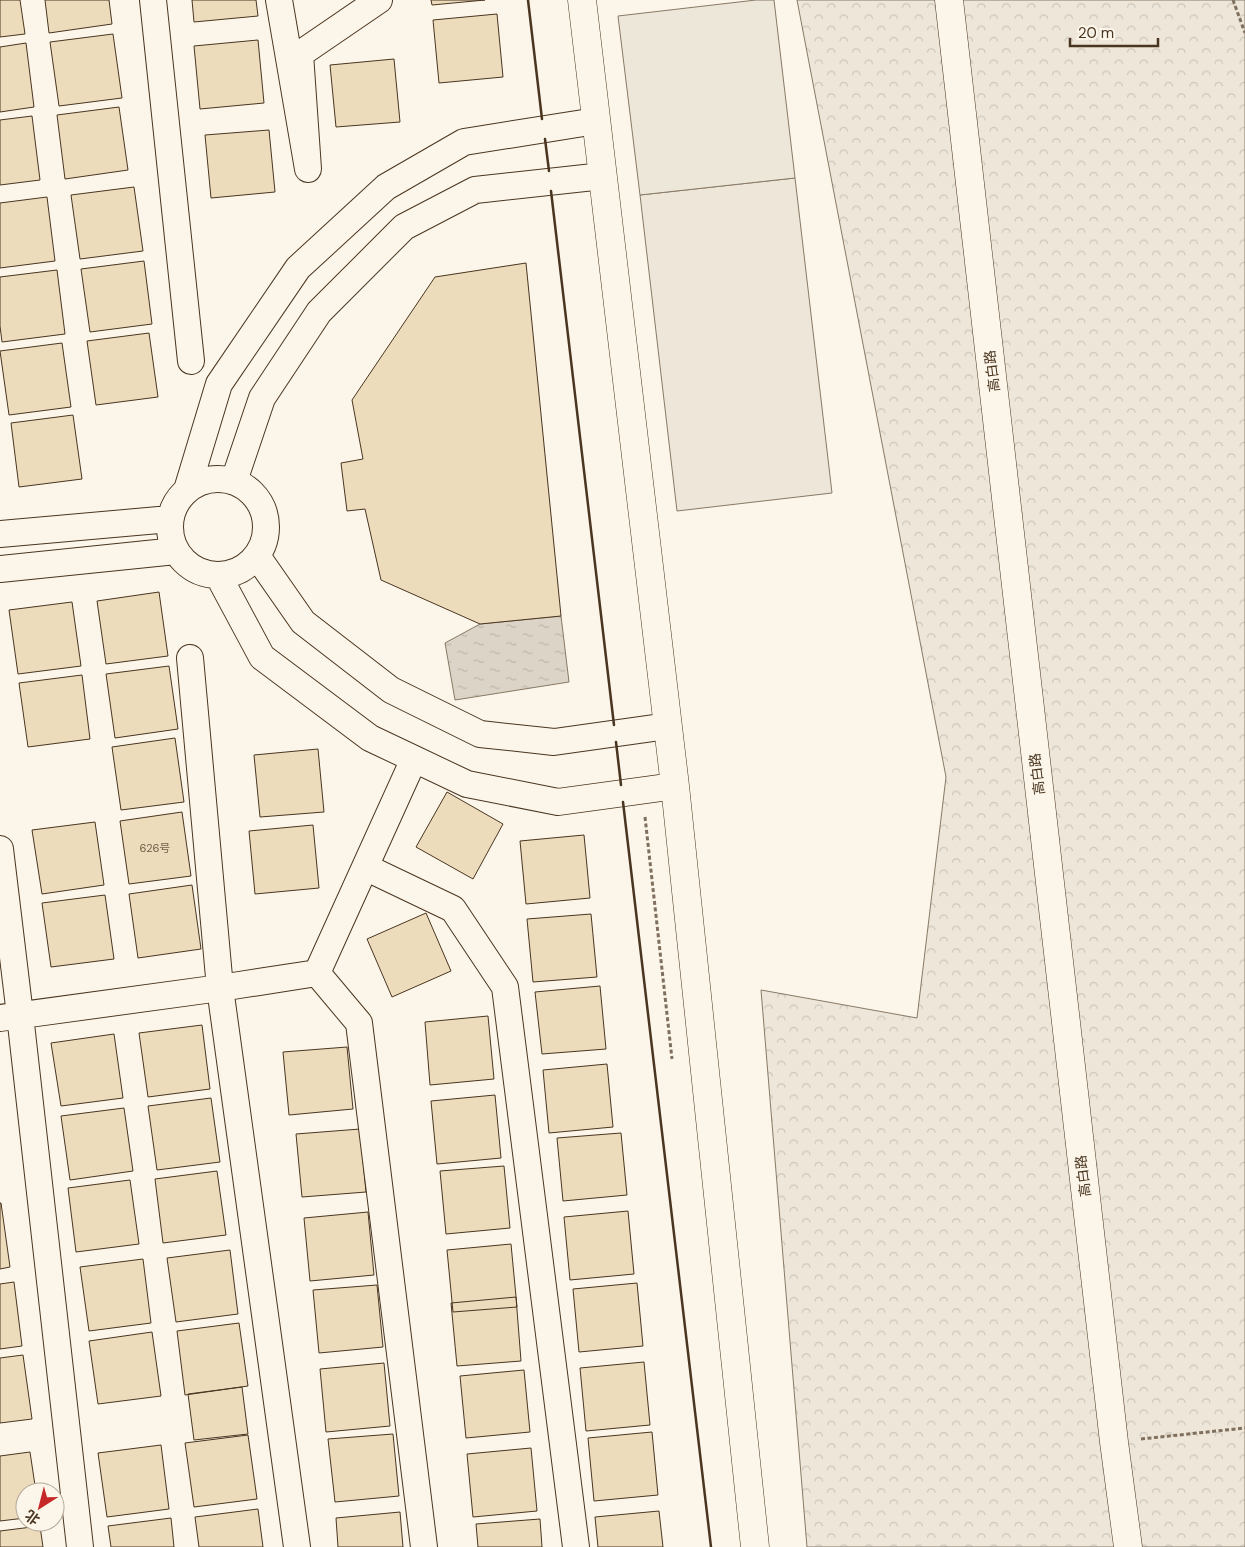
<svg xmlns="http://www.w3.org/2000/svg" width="1245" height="1547" font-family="'DM Sans','Noto Sans SC',sans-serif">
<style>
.grass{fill:#ede6d9;stroke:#887966}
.forest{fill:url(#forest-crowns);stroke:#887966}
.parking{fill:#ede7d9;stroke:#887966}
.water{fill:url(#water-ripples);stroke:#887966}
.building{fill:#ecdcbc;stroke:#4a3520}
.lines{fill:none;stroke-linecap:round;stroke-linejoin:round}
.minor-casing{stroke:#4a3520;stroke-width:28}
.tertiary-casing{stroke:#4a3520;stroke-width:29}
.secondary-casing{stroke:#4a3520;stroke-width:29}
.path{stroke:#7f6f5c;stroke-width:3;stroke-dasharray:4 2.5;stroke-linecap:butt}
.minor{stroke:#fbf6e9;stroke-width:26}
.tertiary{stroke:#fbf6e9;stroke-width:28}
.secondary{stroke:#fbf6e9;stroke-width:28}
.wall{stroke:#4a3520;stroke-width:2.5}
.labels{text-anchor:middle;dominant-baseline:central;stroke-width:4;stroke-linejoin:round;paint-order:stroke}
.number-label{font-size:11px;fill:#725f47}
.street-label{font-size:14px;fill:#4a3520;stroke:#fbf6e9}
</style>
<defs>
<pattern id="forest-crowns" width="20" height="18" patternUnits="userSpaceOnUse" patternTransform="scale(1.25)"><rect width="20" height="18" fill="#ede6d9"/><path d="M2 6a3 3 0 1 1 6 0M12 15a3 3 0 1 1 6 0" fill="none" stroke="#cdc6ba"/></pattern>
<pattern id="water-ripples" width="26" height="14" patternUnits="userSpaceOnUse" patternTransform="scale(1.25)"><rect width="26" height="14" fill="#dcd4c6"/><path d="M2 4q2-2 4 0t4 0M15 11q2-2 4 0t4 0" fill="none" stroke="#beb7aa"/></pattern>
</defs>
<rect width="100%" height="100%" fill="#fbf6e9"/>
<path class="grass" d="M795 178 832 493 677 511 640 195Z"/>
<path class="forest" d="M797 0H1245V1547H807L761 990 917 1018 946 777Z"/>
<path class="parking" d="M756 0H774L795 178 640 195 618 16Z"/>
<path class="water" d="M561 616 569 682 455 700 445 643 480 624Z"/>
<path class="building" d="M0 0H20L25 34 0 37Z
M45 0H109L112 24 49 33Z
M192 0H256L258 16 194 22Z
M431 0H485L432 5Z
M497 14 503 77 439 83 433 20Z
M113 34 122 98 59 106 50 42Z
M258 40 264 103 200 109 194 46Z
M26 43 34 107 0 112V47Z
M394 59 400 122 336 127 330 65Z
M119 107 128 170 65 179 57 115Z
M32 116 40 180 0 185V120Z
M269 130 275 192 211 198 205 135Z
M134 187 143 251 80 259 71 195Z
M47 197 55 261 0 268V203Z
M144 261 152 324 90 332 81 269Z
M526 263 561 616 480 624 381 580 365 509 347 511 341 463 363 459 352 400 435 277Z
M57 270 65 334 2 342 0 326V277Z
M149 333 158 397 96 405 87 341Z
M62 343 71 407 9 415 0 351Z
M73 415 82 479 19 487 11 423Z
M159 592 168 656 106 664 97 601Z
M72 602 81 666 18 674 9 610Z
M169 666 178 729 115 738 106 674Z
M82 675 90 739 28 747 19 683Z
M175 738 184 802 121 810 112 747Z
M318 749 324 812 260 817 254 755Z
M447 792 503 824 473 879 416 847Z
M182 812 191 876 129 884 120 821Z
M95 822 104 885 42 894 32 830Z
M313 825 319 888 255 894 249 831Z
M584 835 590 898 526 904 520 841Z
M192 885 201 949 138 958 129 894Z
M105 895 114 959 51 967 42 903Z
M426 913 451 971 392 997 367 939Z
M591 914 597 977 533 982 527 919Z
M600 986 606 1049 542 1054 535 992Z
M488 1016 494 1079 430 1085 425 1022Z
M202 1025 210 1089 148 1097 139 1033Z
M114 1034 123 1098 61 1106 51 1043Z
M347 1047 353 1109 289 1115 283 1052Z
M607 1064 613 1127 549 1133 543 1070Z
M495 1095 501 1158 437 1164 431 1101Z
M211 1098 220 1162 157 1170 148 1106Z
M124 1108 133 1171 70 1180 61 1116Z
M360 1129 366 1192 302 1197 296 1134Z
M621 1133 627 1195 563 1201 557 1138Z
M504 1166 510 1228 446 1234 440 1171Z
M217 1171 226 1235 163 1243 155 1179Z
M130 1180 139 1244 76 1252 68 1188Z
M0 1203H1L10 1267 0 1269Z
M628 1211 634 1274 570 1280 564 1217Z
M368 1212 374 1275 310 1281 304 1218Z
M511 1244 517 1307 453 1312 447 1250Z
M230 1250 238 1314 176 1322 167 1258Z
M143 1259 151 1323 89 1331 80 1267Z
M14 1282 22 1346 0 1349V1284Z
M637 1283 643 1346 579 1352 573 1289Z
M377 1285 383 1347 319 1353 313 1290Z
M516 1297 521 1361 457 1366 451 1303Z
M239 1323 248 1386 185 1395 177 1331Z
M152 1332 161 1396 98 1404 89 1341Z
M23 1355 32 1419 0 1423V1358Z
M644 1362 650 1425 586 1431 580 1368Z
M384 1363 390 1426 326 1432 320 1369Z
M524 1370 530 1432 466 1438 460 1376Z
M242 1387 248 1434 194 1440 188 1394Z
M652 1432 658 1495 594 1501 588 1438Z
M393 1434 399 1496 335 1502 328 1439Z
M248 1435 257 1499 194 1507 185 1443Z
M161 1445 169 1509 107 1517 98 1453Z
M531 1448 537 1511 473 1517 467 1454Z
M30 1452 36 1492H25V1518L0 1521V1456Z
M258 1509 263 1547H199L195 1517Z
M659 1511 663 1547H598L595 1517Z
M400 1512 403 1547H338L336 1518Z
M171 1518 174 1547H111L108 1526Z
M540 1519 542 1547H478L476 1524Z
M40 1526 43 1547H0V1531Z"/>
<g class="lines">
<g class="minor-casing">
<path id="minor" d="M153 0 191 361
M279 0 308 169 300 54 379 0
M170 527a48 48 0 1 1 96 0a48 48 0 1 1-96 0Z
M234 481 262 398 319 312 404 227 475 190 603 176
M187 490 219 384 298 268 386 187 464 142 596 121
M0 534 170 519
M257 556 303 622 391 690 480 734 554 742 668 726
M0 569 176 551
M218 575 262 657 370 738 467 784 558 802 675 786
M190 658 220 988 297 1547
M414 759 317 973 359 1023 424 1547
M0 849 20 1015 80 1547
M365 867 453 909 505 987 576 1547
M0 1018 220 988 317 973"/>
</g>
<g class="tertiary-casing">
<path id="tertiary" d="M582 0 675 786 755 1547"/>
</g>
<g class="secondary-casing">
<path id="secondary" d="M949 0 1114 1442 1128 1547"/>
</g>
<path class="path" d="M1233 0 1245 33
M645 817 672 1059
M1141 1439 1245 1428"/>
<use href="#minor" class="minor"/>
<use href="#tertiary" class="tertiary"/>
<use href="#secondary" class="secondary"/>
<path class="wall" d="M528 0 542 119
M545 139 549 171
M551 191 614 725
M616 742 621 785
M623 802 711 1547"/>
</g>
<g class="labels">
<g class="number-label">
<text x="155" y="848">626号</text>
</g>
<g class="street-label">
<text transform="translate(992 371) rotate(-97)">高白路</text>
<text transform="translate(1037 774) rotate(-97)">高白路</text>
<text transform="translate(1083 1176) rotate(-97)">高白路</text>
</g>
</g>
<g transform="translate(40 1507) rotate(216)"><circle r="24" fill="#fbf6e9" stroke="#b4a999"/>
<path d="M0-4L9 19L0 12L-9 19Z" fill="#c62828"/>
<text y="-8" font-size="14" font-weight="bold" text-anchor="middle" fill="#4a3520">北</text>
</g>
<path d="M1070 38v8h88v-8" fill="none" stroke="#4a3520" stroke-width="2.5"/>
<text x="1078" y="38" font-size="15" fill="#4a3520" stroke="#fbf6e9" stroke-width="4" paint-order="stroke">20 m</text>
</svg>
